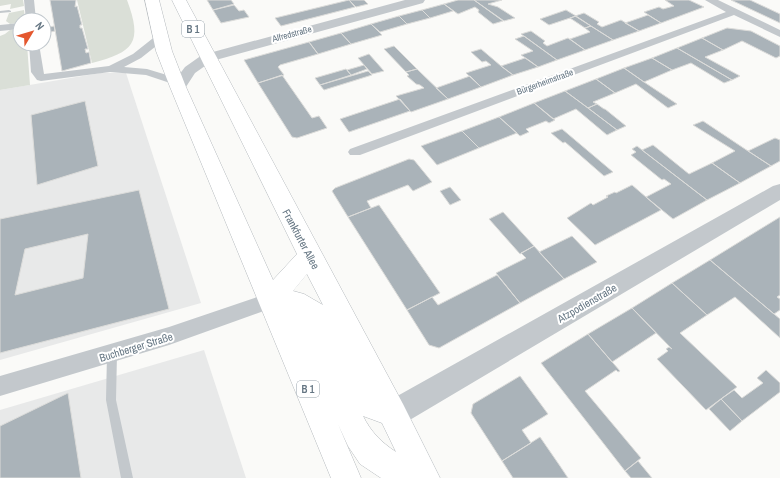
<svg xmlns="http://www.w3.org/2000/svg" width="780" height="478" font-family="'Archivo Narrow',sans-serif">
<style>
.built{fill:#e8e9e9}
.green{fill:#dadfd7}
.building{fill:#aab3b9;stroke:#dcdcda;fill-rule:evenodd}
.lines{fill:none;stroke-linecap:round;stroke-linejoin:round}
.primary-casing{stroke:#b5babe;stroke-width:1}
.service{fill:#c3c8cc;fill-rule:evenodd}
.minor{fill:#c3c8cc;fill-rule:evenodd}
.tertiary{fill:#c3c8cc;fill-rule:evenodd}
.primary{fill:#fff;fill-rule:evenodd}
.labels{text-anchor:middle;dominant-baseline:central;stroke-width:4;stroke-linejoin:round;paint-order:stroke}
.far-street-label{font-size:9px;fill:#657683;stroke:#fff}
.shield{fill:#fff;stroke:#939fa8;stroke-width:1}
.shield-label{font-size:10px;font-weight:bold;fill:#657683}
.street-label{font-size:11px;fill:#657683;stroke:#fff}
</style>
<rect width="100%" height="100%" fill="#fafaf8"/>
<path class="built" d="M100 73H126L201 303 0 360V90Z
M204 350 246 478H0V410Z"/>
<path class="green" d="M0 0H23L24 6 10 9 11 4 0 6Z
M77 0H127C143 43 134 52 92 63Z
M24 10 25 20H20V23L10 24 6 21 9 13Z
M20 28V44H27L30 85 0 90V36L5 34 10 30Z"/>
<path class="building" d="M50 0H76L75 7 77 6 82 25H80V28H82L88 49H85L86 53 89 52 91 63 62 71Z
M207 0H231L234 4 213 10Z
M349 0 355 7 281 26 275 18Z
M349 0H364L368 4 356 7Z
M458 0H474L503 21 493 24 478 12 479 10 475 7 458 14 444 4Z
M474 0H502L488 4 498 7 515 18 504 21Z
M665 0H689L704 7 661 23 644 12 659 7 663 9 674 6Z
M731 0H750L780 14V23Z
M444 4 453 11 430 18 422 10Z
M234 5 239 11 244 10 249 17 221 23 213 10Z
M422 10 430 18 407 24 399 16Z
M566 10 576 16 549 25 540 19Z
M584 13 599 22 597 24 602 27 621 20 639 31 613 40 575 16Z
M648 15 661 23 639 31 625 23Z
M399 16 407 24 380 32 371 24Z
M576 16 591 26 585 28 570 18Z
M371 24 382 35 351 44 341 33Z
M54 26 55 31 46 33V28Z
M591 26 613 40 585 50 570 39 590 32 585 28Z
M727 28 751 31 780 46V56L776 58 742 41 723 50 702 38Z
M531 31 545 41 543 43 547 46 568 38 585 50 557 60 521 34Z
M341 33 351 44 318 54 309 42Z
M524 36 557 60 538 67 530 61 521 55 533 51 515 39Z
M702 38 723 50 705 57 740 76 732 80 677 48Z
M309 42 318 54 280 65 278 67 284 75 258 83 244 60Z
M394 46 417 69 406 72 384 49Z
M677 48 732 80 724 83 691 63 672 70 652 58Z
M481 49 501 66 513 75 481 87 466 73 491 65 486 61 482 62 471 52Z
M369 54 384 71 372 74 358 58Z
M525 58 538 67 513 75 501 66Z
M652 58 672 70 644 82 624 68Z
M364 65 367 69 351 75 347 70Z
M624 68 644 82 677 104 668 108 636 84 615 93 596 79Z
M346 69 351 75 320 85 315 78Z
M417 69 448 99 411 112 396 96 424 88 420 85 416 84 407 76 409 75 406 72Z
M368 71 372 75 324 90 320 85Z
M282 75 312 118 319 116 327 128 297 138 292 137 258 83Z
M470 76 481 87 448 99 436 88Z
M596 79 615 93 593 102 597 104 588 108 565 91Z
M565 91 588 108 617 130 607 135 576 109 553 119 534 103Z
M400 99 410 111 349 132 340 119Z
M85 101 98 166 37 185 31 115Z
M534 103 555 120 549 123 546 121 526 129 529 132 520 136 499 117Z
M597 104 604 109H605L626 126 617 130 588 108Z
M499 117 517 133 479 148 462 131Z
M703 121 748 151 771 166 740 183 712 163 735 151 693 125Z
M562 129 613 172 604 176 565 142 563 143 551 133Z
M462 131 479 148 437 165 421 146Z
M775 138 780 140V161L771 166 748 151Z
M653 145 689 174 712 163 740 183 707 200 642 150Z
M637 146 642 150 707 200 673 219 646 197 671 184 664 179 662 180 631 155 636 152 632 149Z
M409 159 414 160 432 182 413 191 408 185 367 201 371 208 348 217 332 191 335 188Z
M632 185 661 210 595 245 567 218 591 203 593 205 608 197 606 196 615 192 616 193Z
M450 187 461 200 450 205 440 191Z
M139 190 169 309 0 353V219ZM88 234 83 278 15 295 25 249Z
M379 205 440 293 407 310 348 217Z
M503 212 534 246 520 254 489 219Z
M780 217V295L777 297 780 299V310L774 314 710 260Z
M572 236 597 262 564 279 539 252Z
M534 246 564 279 520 303 496 273 526 258 521 253Z
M710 260 780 319V338L735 297 707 315 672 283Z
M497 275 520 303 439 348 429 345 407 310 432 297 438 305Z
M672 283 707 315 680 333 737 387 706 410 657 359 668 351 666 349 669 347 672 349 632 308Z
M632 308 656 333 612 362 588 334Z
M588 334 620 371 618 372 616 370 585 391 641 458 625 471 541 363Z
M766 370 780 383V392L742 421 721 399 734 390 742 398 763 383 757 378Z
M520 376 548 414 522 430 531 443 502 461 471 413 473 404Z
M68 393 81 478H0V426Z
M721 399 742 421 730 431 709 409Z
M540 437 560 466 568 478H513L502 461Z
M638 461 652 478H631L625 471Z"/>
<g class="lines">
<g class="primary-casing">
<path id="primary" d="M145 0H159L172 51 186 87 273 280 297 254 172 0H186L403 404 440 478H381L360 464 348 446 338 424 361 478H331L170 87 156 51ZM307 274 323 305 304 294 293 291ZM363 416 382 423 396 452C381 442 371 432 363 416Z"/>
</g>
<path class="service" d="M9 10 11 11V12L0 13V11Z
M112 349 115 351 117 354 116 400 133 478H121L106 400 107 354 109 351Z"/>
<path class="minor" d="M24 0H34L36 20H26Z
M705 0H718L780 30V37L734 15 360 155H350L348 152 350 149 726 12Z
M20 23V29L0 31V25Z
M161 34 165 35 166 37 165 39 141 58 124 67 147 69 180 79 182 81 180 83 176 85 146 75 110 72 41 81 37 80 31 72 29 44H39L44 74 109 66 133 54 157 35Z
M269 293 275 295 278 301 275 307 169 345 0 396V376L169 327Z"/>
<path class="tertiary" d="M405 0H425L423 3 212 61 195 73 184 90H172L170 87 185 67 202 55Z
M780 184V200L403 424 393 428 383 424 379 414 383 404 773 186Z"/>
<use href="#primary" class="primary"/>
</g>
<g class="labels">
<g class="far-street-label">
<text transform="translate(292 34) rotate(-15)">Alfredstraße</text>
<text transform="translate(545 82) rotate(-20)">Bürgerheimstraße</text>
</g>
<g class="shield">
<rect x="182" y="21" width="22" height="16" rx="3"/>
<rect x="297" y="381" width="22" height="16" rx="3"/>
</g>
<g class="shield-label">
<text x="193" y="29">B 1</text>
<text x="308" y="389">B 1</text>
</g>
<g class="street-label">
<text transform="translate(301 239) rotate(62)">Frankfurter Allee</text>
<text transform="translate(587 303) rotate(-30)">Atzpodienstraße</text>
<text transform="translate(136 347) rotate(-17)">Buchberger Straße</text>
</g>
</g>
<g transform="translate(32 32) rotate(52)"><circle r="19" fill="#ffffff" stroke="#c1c8cd"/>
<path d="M0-3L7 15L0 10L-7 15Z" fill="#e4572e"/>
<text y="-6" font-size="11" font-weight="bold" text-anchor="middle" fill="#657683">N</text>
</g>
</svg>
